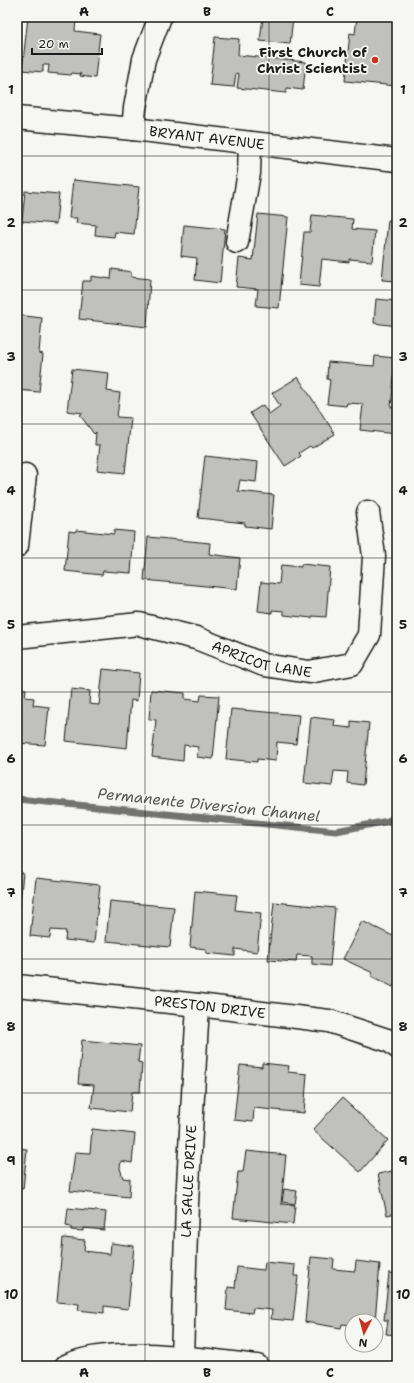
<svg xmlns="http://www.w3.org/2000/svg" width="414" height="1383" font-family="'Shantell Sans',sans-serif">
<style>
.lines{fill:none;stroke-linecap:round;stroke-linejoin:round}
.stream{stroke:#727271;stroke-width:7}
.building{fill:#c0c0bd;stroke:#1c1c1c}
.minor-casing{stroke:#1c1c1c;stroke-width:25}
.minor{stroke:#f6f6f2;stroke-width:22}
.grid{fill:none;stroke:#1c1c1c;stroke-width:1;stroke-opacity:0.55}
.poi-dot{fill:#c8321e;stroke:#f6f6f2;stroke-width:1.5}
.labels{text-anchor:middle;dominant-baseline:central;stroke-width:3.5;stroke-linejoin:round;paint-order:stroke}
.poi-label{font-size:14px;font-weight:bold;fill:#1c1c1c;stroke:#f6f6f2;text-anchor:end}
.street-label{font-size:14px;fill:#1c1c1c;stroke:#f6f6f2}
.water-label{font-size:15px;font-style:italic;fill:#565654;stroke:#f6f6f2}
.neatline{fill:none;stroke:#1c1c1c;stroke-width:1.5}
.grid-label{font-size:13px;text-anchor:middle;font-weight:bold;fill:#1c1c1c}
</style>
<rect width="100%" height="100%" fill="#f6f6f2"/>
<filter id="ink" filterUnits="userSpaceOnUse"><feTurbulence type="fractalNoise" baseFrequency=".025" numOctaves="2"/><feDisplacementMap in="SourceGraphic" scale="8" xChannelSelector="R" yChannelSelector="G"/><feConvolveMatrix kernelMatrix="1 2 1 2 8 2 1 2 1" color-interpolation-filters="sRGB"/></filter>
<g filter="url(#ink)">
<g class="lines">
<path class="stream" d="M17 799 336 831 388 821 397 816"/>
</g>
<path class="building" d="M28 17 76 18 75 31 100 34 95 78 80 76 81 74 72 73 71 75 48 73 49 65H43V72L22 70Z
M263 17H293L290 44 260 41Z
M357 17H397V86L345 81 350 33 355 34Z
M215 37 239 39 238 55 306 62 303 90 287 88 286 93 237 88 239 74 236 73 234 87 210 85Z
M73 180 139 187 134 234 115 232 114 237 95 235 96 225 76 223 77 218H69Z
M25 191 59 194 56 224 22 221Z
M258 214 288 217 279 308 256 306 258 289 236 287 239 258 253 260Z
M312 215 353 219 352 229 375 231 372 261 349 259V262L322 259 319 287 299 285 304 232H310Z
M388 220 397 221V281L382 280Z
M184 225 225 229 220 283 195 280 197 258 181 256Z
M17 226H20L17 257Z
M112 269 131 272V277L150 279 147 327 79 319 83 281H91V276L111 279Z
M376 299 397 301V326L374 323Z
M17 315 42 318 39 353 43 354 39 392 17 390Z
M375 356 396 358 391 407 397 408 396 434 360 430 363 404 347 403 346 406 327 404 330 380 327 379 328 362 374 366Z
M72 369 109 373 107 391 120 393 117 417 131 418 125 473 97 470 100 445H95L96 432 94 434 80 415 83 413 67 411Z
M298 377 335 434 312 448 310 446 299 453 301 456 285 466 250 413 263 405 269 414 280 406 272 393Z
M205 456 258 462 256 482 240 480 238 491 274 495 271 529 245 526V523L198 518Z
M76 530 114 534V530L134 532 131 573 103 571 102 575 65 571 69 531 75 532Z
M148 537 210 543 209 554 240 558 237 589 144 580Z
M301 564 330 567 326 617 312 616V618L284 615V611L272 610V613L258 611 261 582 279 584 281 565 301 567Z
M103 669 139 673 137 701 131 700 127 748 66 741 71 689 90 691 89 704 99 705Z
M17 688 26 689 25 697 34 698 33 705 49 707 45 745 17 743Z
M151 690 185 693V699L200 701 201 695 219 696 213 759 197 757 198 747 184 745 183 761 152 757 156 720 149 719Z
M231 709 299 715 296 744 277 742 276 761 257 759V762L226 759Z
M311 717 335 720 334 726 351 728V721L369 723 363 785 347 783 348 772 334 771 332 786 304 783Z
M17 872 23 873 17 931Z
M36 878 100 885 94 943 65 940 66 931 51 930 50 938 30 936Z
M195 891 237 895 235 910 261 913 257 952 235 949V956L206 953V949L190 947Z
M110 901 174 907 170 947 106 941Z
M274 902 335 908 330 966 312 964V956L297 955 296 962 268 960Z
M362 921 397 938V978L393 987 371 976 373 973 343 959Z
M17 1033 22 1034 17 1083Z
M82 1040 140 1046 138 1062 142 1063 140 1092H132L130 1112 91 1108 94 1085 78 1084Z
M262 1063 289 1066 288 1072 307 1074 304 1113 254 1108 253 1122 234 1120 240 1065 262 1067Z
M342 1098 388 1140 360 1172 313 1130Z
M92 1129 135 1134 132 1163 121 1161 120 1168 123 1178 130 1179 129 1197 70 1191 75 1152 90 1153Z
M17 1148 27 1149 23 1189 17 1188Z
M246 1151 286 1155 281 1204 295 1205 293 1224 233 1218 238 1172H243Z
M397 1170V1213L387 1215 378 1174Z
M284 1189 297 1191 295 1204 282 1202Z
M68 1208 106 1212 104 1230 83 1228V1231L71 1230V1227L66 1226Z
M63 1238 85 1240 84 1251 110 1254 111 1243 134 1246 128 1309 104 1306V1313L78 1310 79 1304 57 1302Z
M311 1257 334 1259 333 1269 355 1271 356 1261 380 1264 375 1321H352V1325L342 1324 341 1328 305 1322Z
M265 1262 295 1265 294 1276H298L293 1321 271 1319 272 1310 253 1308 252 1313 226 1310 228 1287 235 1288 237 1267 264 1270Z
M389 1273 397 1274V1335L386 1334 388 1320H384Z"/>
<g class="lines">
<g class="minor-casing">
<g id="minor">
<path id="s1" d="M17 118 133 129 397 160"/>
<path d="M133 129 135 108 144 59 160 17"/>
<path d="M237 242 249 173 250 143"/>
<path d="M17 546 25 475"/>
<path id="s2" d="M17 637 139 624 196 638 264 665 309 672 352 664 369 635 374 556 368 512"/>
<path id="s3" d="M17 986 198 1005 329 1021 390 1041 397 1047"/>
<path id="s4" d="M182 1357 187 1203 198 1005"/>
<path d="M66 1366C110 1344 207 1360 257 1366"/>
</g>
</g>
<use href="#minor" class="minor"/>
</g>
</g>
<path class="grid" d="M145 17V1366M269 17V1366M17 156H397M17 290H397M17 424H397M17 558H397M17 692H397M17 825H397M17 959H397M17 1093H397M17 1227H397"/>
<circle class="poi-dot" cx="375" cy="60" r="4"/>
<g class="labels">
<g class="poi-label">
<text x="367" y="52">First Church of<tspan x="367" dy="16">Christ Scientist</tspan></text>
</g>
<g class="street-label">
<text stroke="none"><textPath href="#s1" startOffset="191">BRYANT AVENUE</textPath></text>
<text stroke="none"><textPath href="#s2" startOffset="251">APRICOT LANE</textPath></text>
<text stroke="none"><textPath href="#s3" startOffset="194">PRESTON DRIVE</textPath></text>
<text stroke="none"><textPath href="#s4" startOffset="176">LA SALLE DRIVE</textPath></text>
</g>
<g class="water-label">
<text transform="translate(209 805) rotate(6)">Permanente Diversion Channel</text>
</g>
</g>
<rect width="414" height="1383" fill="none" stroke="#f6f6f2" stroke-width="44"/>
<g transform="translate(364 1333) rotate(186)"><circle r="19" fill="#f6f6f2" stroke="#9f9f9c"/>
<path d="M0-3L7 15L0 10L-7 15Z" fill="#c8321e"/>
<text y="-6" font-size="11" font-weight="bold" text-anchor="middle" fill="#1c1c1c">N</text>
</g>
<path d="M32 48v6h70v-6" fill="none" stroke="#1c1c1c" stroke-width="2"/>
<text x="38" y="48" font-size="12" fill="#1c1c1c" stroke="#f6f6f2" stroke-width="3" paint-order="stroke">20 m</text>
<rect x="22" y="22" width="370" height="1339" class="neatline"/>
<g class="grid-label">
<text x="84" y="16">A</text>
<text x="207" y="16">B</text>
<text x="330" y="16">C</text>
<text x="11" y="94">1</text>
<text x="403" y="94">1</text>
<text x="11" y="227">2</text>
<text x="403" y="227">2</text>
<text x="11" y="361">3</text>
<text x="403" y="361">3</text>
<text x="11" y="495">4</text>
<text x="403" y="495">4</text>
<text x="11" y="629">5</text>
<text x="403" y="629">5</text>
<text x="11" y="763">6</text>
<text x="403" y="763">6</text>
<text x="11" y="897">7</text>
<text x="403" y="897">7</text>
<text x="11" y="1031">8</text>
<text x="403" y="1031">8</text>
<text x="11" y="1165">9</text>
<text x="403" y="1165">9</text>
<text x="11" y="1299">10</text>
<text x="403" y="1299">10</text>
<text x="84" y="1377">A</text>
<text x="207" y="1377">B</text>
<text x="330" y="1377">C</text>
</g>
</svg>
